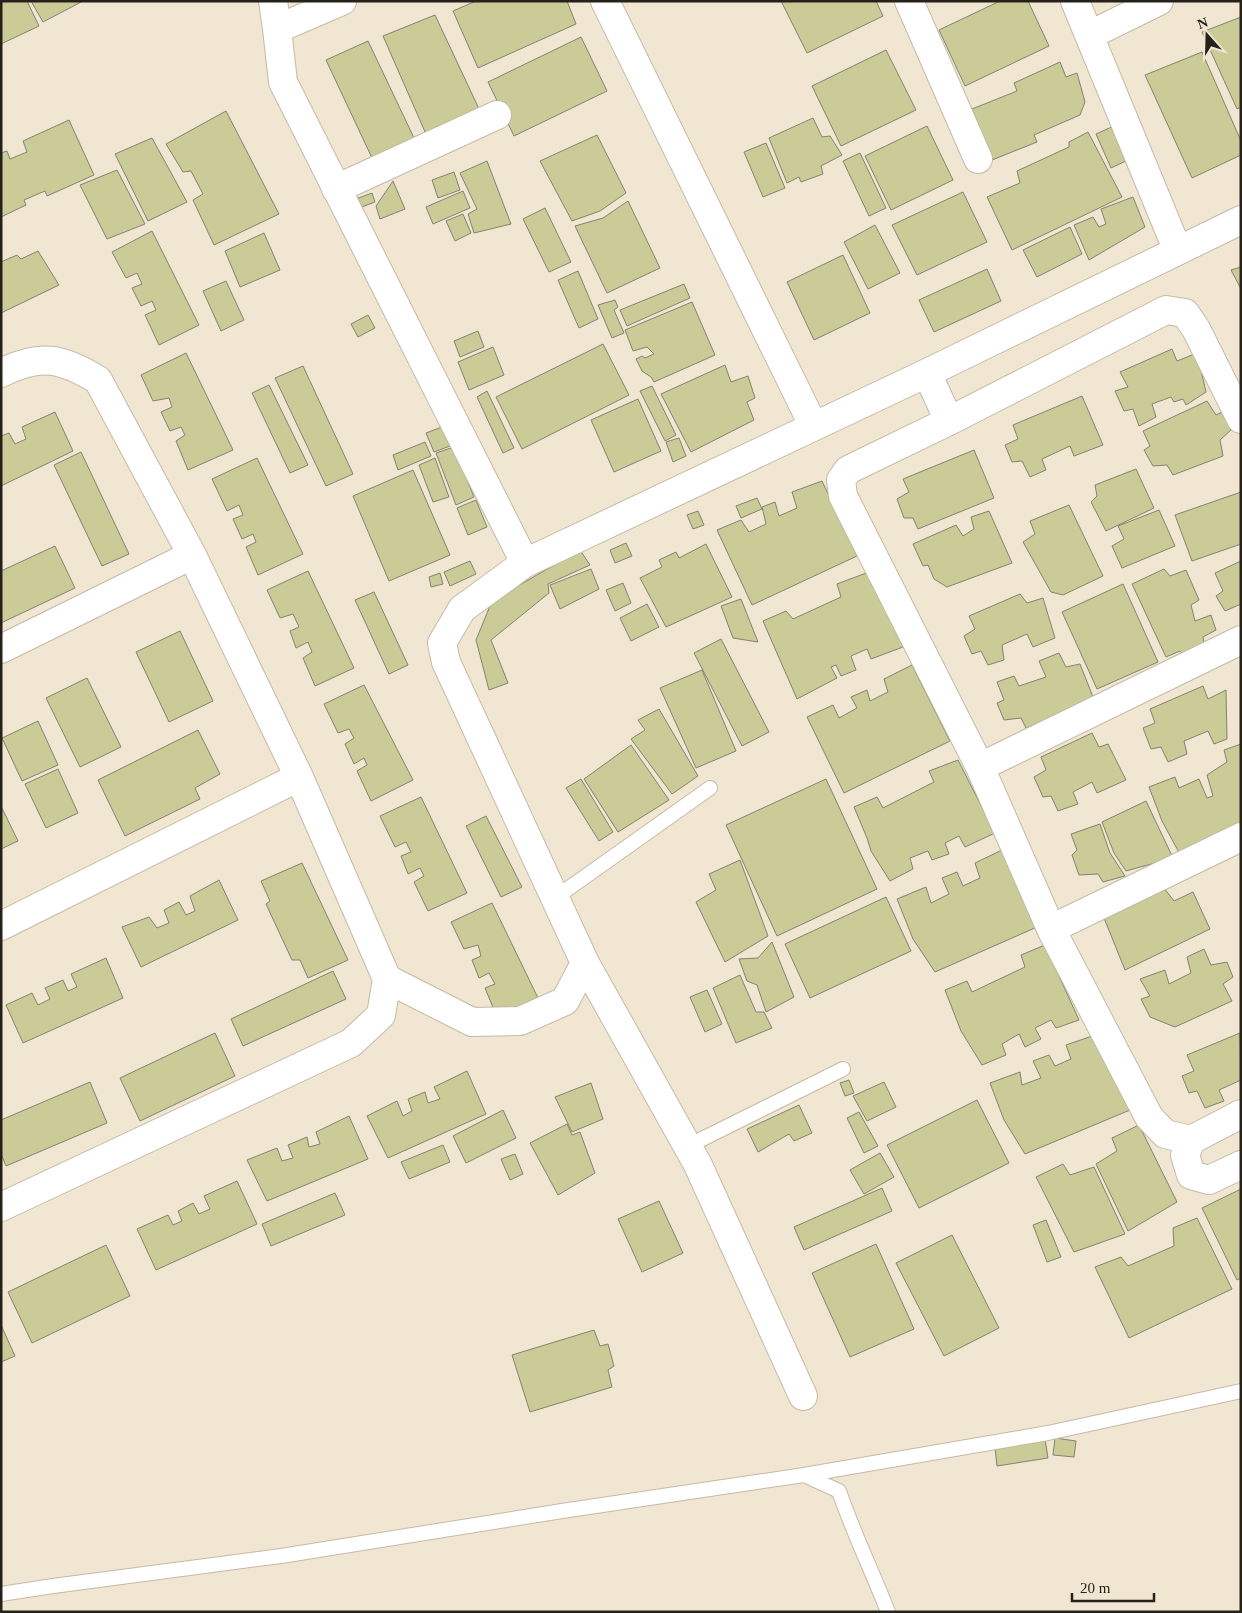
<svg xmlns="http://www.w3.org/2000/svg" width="1242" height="1613" font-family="Georgia,serif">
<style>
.building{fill:#cacb97;stroke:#838370}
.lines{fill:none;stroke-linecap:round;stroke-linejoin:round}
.lane-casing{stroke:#c4baa7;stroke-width:16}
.street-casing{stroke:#c4baa7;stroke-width:30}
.lane{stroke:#fff;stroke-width:14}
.street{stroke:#fff;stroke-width:28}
</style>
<rect width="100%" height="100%" fill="#f0e6d2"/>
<path class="building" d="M1 1H27L39 26 1 44Z
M31 1H83L43 22Z
M476 1H567L576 24 478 68 453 11Z
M781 1H876L883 16 807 53Z
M1000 1H1028L1049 46 965 86 939 30Z
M435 15 480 111 426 134 383 36Z
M1241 17V107L1237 109 1202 32Z
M581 37 607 91 514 136 488 82Z
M368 41 414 138 372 158 326 60Z
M886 50 916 110 841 146 812 86Z
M1202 52 1241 141V155L1192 178 1145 75Z
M1060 62 1066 77 1077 73 1085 102 1080 115 1034 135 1037 142 992 160 972 109 1017 91 1014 83Z
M226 111 279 214 214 245 193 200 203 194 191 171 183 172 166 144Z
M813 118 822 137 830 136 842 155 821 166 823 174 801 182 799 177 787 183 769 138Z
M69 120 94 175 47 196 45 191 24 200 26 205 1 217V153L7 151 10 159 27 152 23 141Z
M1116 125 1130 159 1111 168 1096 134Z
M927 126 953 180 891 210 865 156Z
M1088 132 1122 197 1012 250 987 197 1020 183 1017 171 1069 147V142Z
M597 135 626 193 600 211 572 221 540 161Z
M152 138 187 202 148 221 115 154Z
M766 143 785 188 763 197 744 152Z
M860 153 886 208 869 216 843 161Z
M487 161 511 224 474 233 468 214 477 209 460 173Z
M117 170 145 224 107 239 80 185Z
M454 172 460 190 438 198 432 180Z
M393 181 405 209 380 219 376 206Z
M463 191 470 208 433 224 426 207Z
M963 192 987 242 917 275 892 225Z
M372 193 375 202 359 208 356 199Z
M1133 197 1145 227 1089 260 1074 225 1093 217 1099 227 1106 224 1101 209Z
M628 201 660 268 607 293 575 226 603 218Z
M545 208 571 262 549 272 523 219Z
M463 214 471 233 455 241 446 221Z
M875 225 900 273 868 289 844 242Z
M1070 227 1082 254 1037 277 1023 250Z
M152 231 199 325 159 345 145 315 156 310 152 301 141 306 132 288 142 284 137 273 126 278 112 252Z
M264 233 280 270 240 287 225 251Z
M38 251 59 285 1 313V262L17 255 21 259Z
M843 255 870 313 814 340 787 282Z
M1241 267V289L1231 270Z
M987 269 1001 301 934 332 919 300Z
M578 271 598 319 579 328 558 280Z
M226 281 244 320 221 331 203 291Z
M684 284 690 298 627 326 620 310Z
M615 300 618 307 614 310 624 333 612 338 598 305Z
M692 302 715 355 654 382 651 377 642 371 636 359 642 356 645 358 654 354 647 347 633 351 625 330Z
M368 315 375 328 358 337 351 324Z
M478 331 484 347 460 357 454 341Z
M603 344 629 395 522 449 496 397Z
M493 347 504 375 469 390 458 362Z
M1172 349 1177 361 1197 353 1206 392 1186 405 1183 399 1174 402 1171 397 1152 404 1156 417 1139 426 1133 409 1124 411 1115 391 1128 387 1120 372Z
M186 353 233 450 188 470 176 441 185 435 181 427 170 431 161 412 172 407 169 398 153 401 141 375Z
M725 365 731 382 748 376 755 398 747 402 754 420 691 452 661 394Z
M303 366 353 474 326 486 275 378Z
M269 385 308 465 290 473 252 393Z
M652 386 676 435 665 441 640 391Z
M487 391 514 448 503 453 477 397Z
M1082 396 1103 445 1074 456 1070 446 1042 459 1046 470 1030 477 1022 461 1012 462 1005 445 1018 439 1013 425Z
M638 399 661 451 614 472 591 420Z
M1207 401 1216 415 1222 412 1231 430 1220 440 1223 456 1173 475 1167 465 1153 466 1144 450 1150 446 1143 431Z
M55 412 73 451 1 486V436L9 433 15 444 26 439 22 427Z
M442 427 450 446 434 452 426 433Z
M679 438 686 456 673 462 666 442Z
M425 442 431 456 398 470 393 455Z
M454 447 474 497 456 505 436 453Z
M974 450 994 498 918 529 913 518H904L897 499 909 492 903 479Z
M81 452 129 554 102 566 54 465Z
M257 458 303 554 258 575 246 547 256 542 253 534 242 539 233 519 243 515 239 505 227 511 212 479Z
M435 458 449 497 433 502 419 465Z
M1136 469 1154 508 1106 531 1091 502 1097 496 1095 485Z
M413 470 450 555 389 581 353 496Z
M822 481 857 556 752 605 717 530 741 520 749 532 766 524 762 507 775 502 779 516 797 508 792 492Z
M1241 492V544L1192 561 1175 515Z
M757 498 762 509 741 518 736 506Z
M476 500 487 527 468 535 457 508Z
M1069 505 1103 576 1063 595 1051 592 1023 542 1035 534 1030 521Z
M1159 510 1175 546 1122 568 1112 546 1124 539 1118 526Z
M698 511 704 525 693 529 687 515Z
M989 511 1012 563 947 587 934 579 928 565 923 566 913 544 956 525 963 536 974 529 971 517Z
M626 543 632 556 615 563 610 550Z
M706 544 732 597 666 627 640 578 662 567 659 560 676 552 679 558Z
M55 546 75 588 1 623V571Z
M580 550 590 565 548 584 549 593 491 640 508 683 489 690 476 640 492 601Z
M470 561 476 574 450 586 444 572Z
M1241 561V604L1225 611 1216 596 1223 591 1215 573Z
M591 569 599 589 560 609 550 585Z
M1164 569 1170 576 1186 570 1199 600 1191 605 1195 621 1211 615 1216 630 1203 637 1205 647 1185 656 1180 651 1166 657 1132 584Z
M308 571 354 668 315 686 303 658 312 652 308 642 296 648 290 631 299 627 293 614 280 618 267 590Z
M869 572 903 647 871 659 867 649 851 656 856 670 841 676 836 665 831 667 837 678 797 699 763 621 786 611 793 619 841 597 837 584Z
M440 573 443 584 431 587 429 577Z
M623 583 631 603 615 611 606 590Z
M1123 584 1158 662 1097 689 1062 612Z
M374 592 408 665 389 674 355 600Z
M1020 594 1027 603 1043 598 1055 638 1033 647 1027 634 1002 645 1004 660 988 665 981 651 972 654 964 636 975 629 969 616Z
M741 599 758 642 733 638 721 606Z
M647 604 659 627 631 641 620 618Z
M180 631 213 701 169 722 136 652Z
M721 639 769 732 742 746 694 653Z
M1059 653 1066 667 1080 664 1095 702 1026 728 1021 718 1004 720 997 703 1004 700 997 682 1014 676 1019 686 1046 677 1039 661Z
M912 665 950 741 844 793 807 717 833 705 839 718 857 708 851 697 867 690 870 701 888 692 884 679Z
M702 670 736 751 696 768 660 688Z
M87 678 121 747 80 767 46 698Z
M364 685 413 780 371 801 357 771 367 765 364 758 354 764 345 744 354 738 349 729 338 733 324 704Z
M1203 686 1208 699 1226 690 1227 739 1214 744 1208 731 1184 741 1187 754 1168 762 1161 747 1151 749 1143 728 1155 723 1150 709Z
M659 709 698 776 672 794 631 739 645 730 638 720Z
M38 721 58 765 22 781 2 738Z
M198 730 220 774 195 788 200 799 125 836 98 780Z
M1092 733 1099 747 1108 744 1126 780 1097 793 1092 782 1073 792 1078 804 1058 811 1051 796 1043 797 1034 777 1046 770 1041 757Z
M1241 744V832L1182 858 1162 821 1149 787 1175 777 1179 788 1199 779 1207 798 1213 796 1207 775 1227 762 1224 750Z
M631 745 669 800 618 832 584 779Z
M958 760 995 833 965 847 959 836 945 843 949 854 932 860 928 851 910 858 913 869 890 881 871 851 867 838 854 807 877 797 883 808 934 782 929 771Z
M58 769 78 813 46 828 25 784Z
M581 779 613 832 599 841 566 788Z
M826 779 877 889 777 936 726 825Z
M421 797 467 893 428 911 414 882 424 876 420 868 408 874 401 856 411 852 406 842 395 847 380 816Z
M1146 801 1173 858 1126 871 1114 853 1102 822Z
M1 806 18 841 1 849Z
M486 816 522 887 501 897 466 826Z
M1100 824 1110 853 1125 876 1103 882 1098 874 1079 875 1072 855 1077 850 1071 834Z
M1002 850 1037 927 935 972 913 939 897 899 926 887 931 903 949 894 942 878 957 872 963 886 980 878 975 863Z
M740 860 768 936 725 962 696 902 716 890 709 874Z
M302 863 348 960 308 978 300 960H292L266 904 270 901 261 881Z
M219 880 238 920 141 967 122 927 149 917 157 928 169 923 164 910 179 902 186 915 195 911 190 896Z
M1164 888 1174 901 1193 892 1210 929 1125 970 1104 918Z
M886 897 911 951 810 998 785 944Z
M492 903 538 998 497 1017 485 988 495 984 489 973 479 978 472 960 481 956 478 945 464 949 451 922Z
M772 942 794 997 766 1012 757 985 747 981 739 959 758 958Z
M1045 945 1079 1020 1056 1028 1051 1020 1035 1028 1041 1039 1025 1047 1019 1034 1002 1044 1006 1055 982 1065 961 1031 945 990 967 981 972 992 1025 967 1021 955Z
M1204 949 1211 965 1227 962 1233 977 1223 984 1232 1001 1175 1027 1150 1017 1141 999 1150 996 1140 979 1165 970 1169 984 1191 973 1187 957Z
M106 958 123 998 23 1043 6 1005 32 993 38 1005 50 999 45 988 63 980 68 991 77 987 71 974Z
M333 971 346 999 243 1046 231 1019Z
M740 975 756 1012H764L772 1028 736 1043 713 988Z
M707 990 722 1024 705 1032 690 997Z
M215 1033 235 1076 140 1121 120 1078Z
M1240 1033 1241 1080 1219 1090 1224 1101 1205 1108 1197 1091 1189 1093 1182 1076 1194 1071 1187 1055Z
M1098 1034 1130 1110 1025 1154 1004 1120 990 1083 1020 1072 1022 1085 1041 1078 1033 1061 1049 1055 1055 1066 1071 1059 1066 1045Z
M467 1071 486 1114 388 1158 367 1116 397 1101 403 1116 412 1111 408 1099 425 1092 428 1103 440 1099 434 1087Z
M849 1080 854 1093 845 1096 840 1083Z
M90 1082 107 1123 6 1166 1 1154V1120Z
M884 1082 896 1107 867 1121 853 1096Z
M591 1083 603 1119 572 1132 555 1097Z
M977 1100 1009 1163 919 1208 887 1145Z
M799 1105 812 1133 794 1141 789 1134 758 1152 747 1129Z
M503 1110 516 1138 466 1163 453 1136Z
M859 1112 878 1146 864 1153 847 1118Z
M349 1116 368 1159 267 1201 247 1160 277 1148 282 1161 293 1158 288 1145 307 1137 309 1147 320 1144 316 1132Z
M567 1124 572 1135 580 1132 595 1173 558 1195 530 1143Z
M1139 1125 1177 1202 1128 1231 1096 1164 1117 1151 1112 1138Z
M443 1145 450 1162 409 1179 401 1162Z
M880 1153 894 1177 864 1194 850 1170Z
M515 1154 523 1174 510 1180 501 1159Z
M1063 1164 1070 1175 1094 1167 1125 1234 1074 1252 1036 1177Z
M237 1181 257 1224 156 1270 137 1229 168 1215 173 1225 182 1221 178 1211 193 1203 199 1214 210 1209 204 1196Z
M882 1188 892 1211 804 1250 794 1227Z
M1241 1189V1278L1237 1280 1202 1208Z
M335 1193 345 1215 271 1246 262 1224Z
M659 1201 683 1253 642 1272 618 1219Z
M1197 1218 1232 1289 1129 1338 1095 1267 1121 1257 1128 1266 1174 1246 1173 1228Z
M1046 1220 1061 1257 1047 1262 1033 1225Z
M952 1235 999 1328 944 1356 896 1263Z
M876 1244 914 1329 850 1357 812 1273Z
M106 1245 130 1296 32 1343 8 1292Z
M1 1325 15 1356 1 1362Z
M594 1330 600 1346 608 1344 614 1366 608 1370 612 1387 530 1412 512 1355Z
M1055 1438 1076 1441 1074 1457 1053 1455Z
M1045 1439 1048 1458 997 1466 995 1448Z"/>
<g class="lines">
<g class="lane-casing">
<path id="lane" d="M555 898 710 788
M688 1146 843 1069
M804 1475 839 1491C853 1532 872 1571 888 1612
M1 1594 53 1586 281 1556 562 1511 804 1475 1048 1433 1241 1391"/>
</g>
<g class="street-casing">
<path id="street" d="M273 1 277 29
M342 1 277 29 283 82 525 563
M605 1 813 425
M909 1 978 159
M1075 1 1177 249
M1090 35 1159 1
M336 189 497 115
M1 373C40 353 62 358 98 380L192 555 299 777 387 979 381 1015 351 1043 1 1207
M927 373 949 421
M1241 419 1196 329 1185 313 1166 310 949 421 848 470 841 480 843 496 980 767 1051 929 1149 1117 1165 1134 1191 1140 1241 1114
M1 649 192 555
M980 767 1241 640
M1 926 299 777
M1051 929 1241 837
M585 963 698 1165 803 1396
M387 979 472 1022 520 1021 565 1001 585 963 446 662 442 643 462 609 525 563 927 373 1241 220
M1191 1140 1185 1155 1191 1175 1209 1180 1241 1165"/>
</g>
<use href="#lane" class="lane"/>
<use href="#street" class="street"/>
</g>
<rect width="1242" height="1613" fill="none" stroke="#26221b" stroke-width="5"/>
<g transform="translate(1207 35) rotate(340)" stroke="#f0e6d2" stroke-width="4" paint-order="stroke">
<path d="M0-4L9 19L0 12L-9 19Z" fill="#26221b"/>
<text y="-8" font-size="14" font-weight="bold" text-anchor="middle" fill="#26221b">N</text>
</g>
<path d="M1072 1593v8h82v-8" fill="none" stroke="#26221b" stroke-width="2.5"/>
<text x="1080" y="1593" font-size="15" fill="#26221b" stroke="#f0e6d2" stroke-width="4" paint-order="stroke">20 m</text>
</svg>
